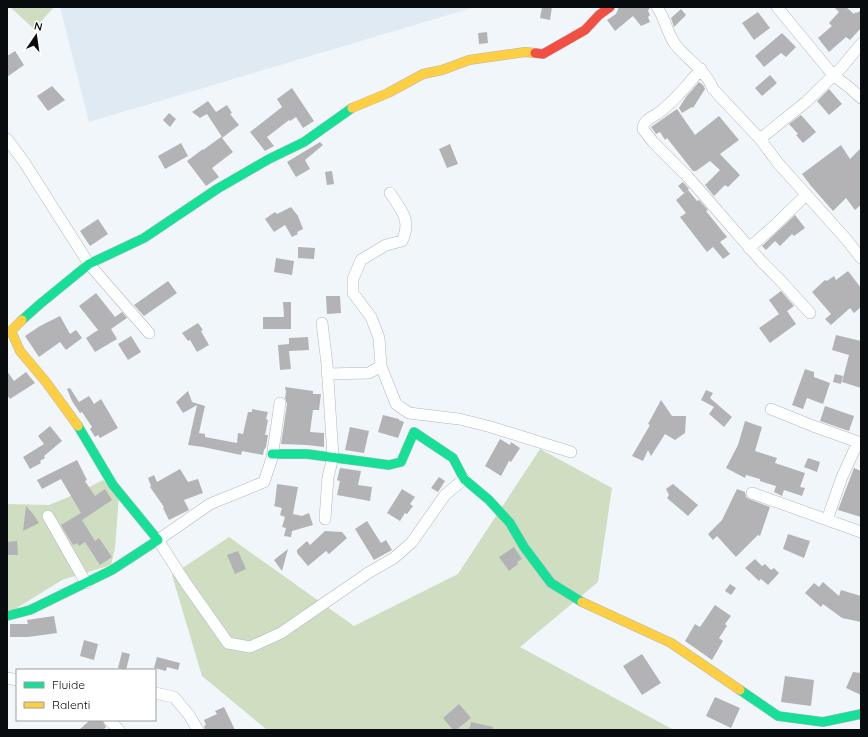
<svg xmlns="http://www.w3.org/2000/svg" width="868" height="737" font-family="Quicksand,sans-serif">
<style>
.built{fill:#dfeaf3}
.forest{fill:#cfddc0}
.building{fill:#b3b3b5}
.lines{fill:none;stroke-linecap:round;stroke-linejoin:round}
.street-casing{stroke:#b3b7bb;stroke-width:12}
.fast-casing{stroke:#b3b7bb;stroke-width:10}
.slow-casing{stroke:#b3b7bb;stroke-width:10}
.jam-casing{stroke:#b3b7bb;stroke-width:10}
.street{stroke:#fdfefe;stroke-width:11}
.fast{stroke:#16e098;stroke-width:9}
.slow{stroke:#ffcf43;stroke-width:9}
.jam{stroke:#f24e42;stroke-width:9}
</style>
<rect width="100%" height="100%" fill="#f1f6fb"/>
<path class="built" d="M60 7H475L89 122Z"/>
<path class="forest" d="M10 7H54L34 29Z
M540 449 612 488 598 582 520 647 674 730H267L202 676 172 575 229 537 354 626 458 574Z
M103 480 119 495 115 548 111 565 62 580 7 614V504L49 505 78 493Z"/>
<path class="building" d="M542 7H552L550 20 540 18Z
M619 7H650L648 11 650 15 648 17 650 22 641 26 633 16 615 31 607 20 616 14Z
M834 7H846L854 14 856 12 857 13 861 10V28L850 40 846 37 829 52 818 38 832 26 829 23 839 12Z
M681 9 686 15 674 27 671 18Z
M758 12 770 28 754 40 742 23Z
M487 32 488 43 479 44 478 33Z
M782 33 796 47 786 57 781 53 764 67 755 56Z
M15 51 24 65 7 77V56Z
M770 75 777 83 762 96 755 88Z
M699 82 703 85 705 89 693 108 692 107 682 113 679 108 686 97Z
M52 86 65 100 48 111 37 96Z
M292 88 314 121 303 128 296 117 290 121 289 120 267 137 274 146 265 151 250 132 282 107 277 99Z
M829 89 842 104 829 115 817 101Z
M208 101 216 112 227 105 232 113 230 114 239 125 222 138 233 152 212 168 219 177 206 186 187 161 203 149V150L221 137H222L207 114 200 118 192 112Z
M677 109 695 135 719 116 739 140 720 154 740 175 728 187 725 185 714 196 705 185 720 170 710 161 696 171H693L667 138 665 140 660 132 656 134 651 127Z
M169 113 176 119 170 127 163 120Z
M801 115 816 132 803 143 796 135 798 134 789 124Z
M320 142 323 145 305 160 310 169 296 177 287 162Z
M181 143 188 156 165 169 158 156Z
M450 144 458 164 447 168 439 149Z
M841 145 850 159 861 148V205L855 210 846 198 833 211 811 186 802 174Z
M332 171 334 184 327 185 325 172Z
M683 182 689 189 684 193 678 186Z
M688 190 697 201 699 200 708 210 706 211 727 237 720 242 730 254 723 259 713 247 707 252 680 217 686 213 676 200Z
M291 207 298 216 303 229 297 232 298 234 292 237 285 225 274 232 265 219 275 212 277 214Z
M795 215 805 228 794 236 792 234 780 246 775 241 766 250 762 246Z
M98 219 108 234 90 246 80 231Z
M298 247 315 248 314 259 298 258Z
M276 258 294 261 292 275 274 272Z
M848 271 861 288V307L854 313 850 308 831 325 825 319 831 314 812 292 825 280 827 281 834 276 836 280Z
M168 281 177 293 144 316 134 305Z
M781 291 794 306 787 311 796 324 770 343 759 328 779 314 769 300Z
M96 293 115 317 122 312 127 318 111 329 117 339 95 352 86 338 98 330 79 306Z
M326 296H340L341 313 327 314Z
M283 302H291V329H263V317H284Z
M60 316 70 334 76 330 82 338 66 350 60 342 39 357 25 336 40 326Z
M198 323 203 330 201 331 209 345 197 352 190 340 188 341 182 333Z
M836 335 861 341V388L842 382 849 355 832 350Z
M131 336 141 352 128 360 118 344Z
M308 337 309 350 289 351 291 369 280 370 278 345 289 344V338Z
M805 369 814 372V377L830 383 823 404 807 398 803 409 792 405Z
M7 371 14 381 26 372 35 383 10 399 7 395Z
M835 374 843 376 841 384 833 382Z
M285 387 313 391V394H321L319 410H313L310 432 324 433V447L307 445 281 444 287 404 285 398 286 392Z
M70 388 79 402 89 396 94 404 101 399 118 428 100 438 98 435 95 437 90 429 92 427 82 412 80 413 72 401 67 389Z
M706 390 713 393 710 398 732 417 724 427 709 414 714 407 701 400Z
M188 391 192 402 205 406 199 433 205 434V437L237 443 238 433 243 434 248 412H252V409L268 412 266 419 268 420 265 435H268L266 447 264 450 263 455 242 451 241 455 203 447 188 445 197 405 183 413 176 402Z
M661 400 672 416H686L685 433 675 440 665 434 651 456 648 450 643 461 632 456 650 425 648 424Z
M825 406 854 416 849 431 820 421Z
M383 415 399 419V420L404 422 398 438 378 432Z
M745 421 762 427 755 451 777 458 775 463 805 473 800 487 805 488 802 496 784 490 782 496 774 492 776 486 760 481V479L746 475 745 478 726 468 738 445Z
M50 426 62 441 44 456 45 458 40 461 41 463 30 469 23 457 44 444 38 436Z
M350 427 369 431 364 453 345 450Z
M500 439 510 445 511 442 520 448 511 462 509 461 501 476 485 466Z
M808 458 820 462 817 472 804 467Z
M77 460 87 480 85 481 95 496 105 489 112 500 82 520 95 541 99 538 112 557 100 565 85 542 79 546 77 543 73 545 61 525 81 513 61 479 42 489 37 480Z
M340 468 361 471 358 485 372 487 370 501 337 495 340 481 337 480Z
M854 468 861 471V517L838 510Z
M180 469 188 482 198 479 203 493 184 500 189 510 169 520 163 508 164 507 150 487 151 486 148 478 154 475 157 482Z
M439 477 445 481 438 492 431 488Z
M277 484 298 487 293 514 302 516 309 513 313 525 292 531 291 537 284 536 286 528 282 527 285 517 280 515 282 508 274 506 275 502Z
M673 484 698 505 688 516 667 498 669 495 666 489Z
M402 489 415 497 410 504 413 506 407 514 405 513 400 521 387 513Z
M737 489 745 492 746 497 749 499 770 507 760 536 758 535 736 557 717 536 713 540 708 534 722 520Z
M26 506 33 514 39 523 23 531Z
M367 521 381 543 386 540 392 550 374 560 355 529Z
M325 531 342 532 347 538 329 554 326 551 308 566 297 553V550L307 541 310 545Z
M788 534 810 541 804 558 783 549Z
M17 541 18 555H7V542Z
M514 547 522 559 517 562 518 564 509 571 499 557Z
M288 549 282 571 274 560Z
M238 551 246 569 235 574 227 555Z
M755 559 762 566 765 564 771 570 774 568 779 573 768 585 761 579 759 581 745 568Z
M823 582 839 596 841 590 861 596V622L842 618 823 604 821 607 805 593 814 583 819 587Z
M730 584 736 588 731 595 725 591Z
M715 605 731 616 725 624 727 626 719 638 723 641 712 660 685 641 695 624 700 627Z
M54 616 57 633 28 637H10V624H28L27 620Z
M84 640 98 644 94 660 80 656Z
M122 652 130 654 126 670 118 668Z
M642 654 661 683 642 695 623 666Z
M157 657 180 663 178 670 167 667 166 671 154 668Z
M853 672 861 673V695L846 688Z
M785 676 814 680 811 706 781 702Z
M715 697 740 708 731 728 706 716Z
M459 704 471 718 456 730H453L443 718Z
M224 707 235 730H205L204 726 206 725 204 720 217 714 215 711Z
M90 720H102L106 727 103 730H79Z
M471 722 493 727V730H469Z"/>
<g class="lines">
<g class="street-casing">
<path id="street" d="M657 7C665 18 667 33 675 44 687 60 706 70 713 89L760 139 778 163 846 239 861 258
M777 7 833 75 850 88 861 98
M701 69C687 85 674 102 657 114 650 118 643 121 643 129L653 142 688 177 762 262 780 280 810 313
M7 139 24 162 89 264 149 333
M760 139 806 102 842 67 861 44
M390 193C401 210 412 220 402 241L386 245 361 260 353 279V293L371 317 379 338 381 366 396 404 409 413 459 419 491 427 571 452
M749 248 774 226 806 195
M322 323 327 364 333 457 328 477 325 519
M327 374 369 373 381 366
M280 403 272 458 264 482 210 504 158 540 185 582 228 643 250 647 281 633 368 573 394 558 412 542 445 495 464 479
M771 409 813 426 858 442 842 477 827 520
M752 493 861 532
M48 516 86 583
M7 678 17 680
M155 693 174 697 189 715 198 730
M109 720 119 730"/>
</g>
<g class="fast-casing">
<path id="fast" d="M22 320 40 304 89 264 144 238 217 189 269 159 304 142 352 108
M272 454H307L389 465 401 462 414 432 453 458 464 479 489 500 510 523 524 547 551 583 582 602
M7 616 30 610 112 570 158 540 113 485 78 426
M740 690 778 716 823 722 861 714"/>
</g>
<g class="slow-casing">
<path id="slow" d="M352 108 388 93 423 74 442 70 469 60 525 52 535 53
M22 320 11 331 20 351 46 382 78 426
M582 602 671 643 740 690"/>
</g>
<g class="jam-casing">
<path id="jam" d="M535 53 543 54 585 30 599 15 610 7"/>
</g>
<use href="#street" class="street"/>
<use href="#fast" class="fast"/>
<use href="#slow" class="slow"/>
<use href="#jam" class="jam"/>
</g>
<rect width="868" height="737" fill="none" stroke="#090c0e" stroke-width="16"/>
<rect x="16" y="669" width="140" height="52" fill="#ffffff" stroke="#9d9e9f"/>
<rect x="24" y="682" width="20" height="6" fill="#16e098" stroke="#9d9e9f"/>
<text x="52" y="689" font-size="12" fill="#090c0e">Fluide</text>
<rect x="24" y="702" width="20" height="6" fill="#ffcf43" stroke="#9d9e9f"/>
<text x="52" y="709" font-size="12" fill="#090c0e">Ralenti</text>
<g transform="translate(36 36) rotate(13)" stroke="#ffffff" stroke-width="3" paint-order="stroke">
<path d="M0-3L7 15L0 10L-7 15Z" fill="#090c0e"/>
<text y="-6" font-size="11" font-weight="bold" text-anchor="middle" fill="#090c0e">N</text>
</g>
</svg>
